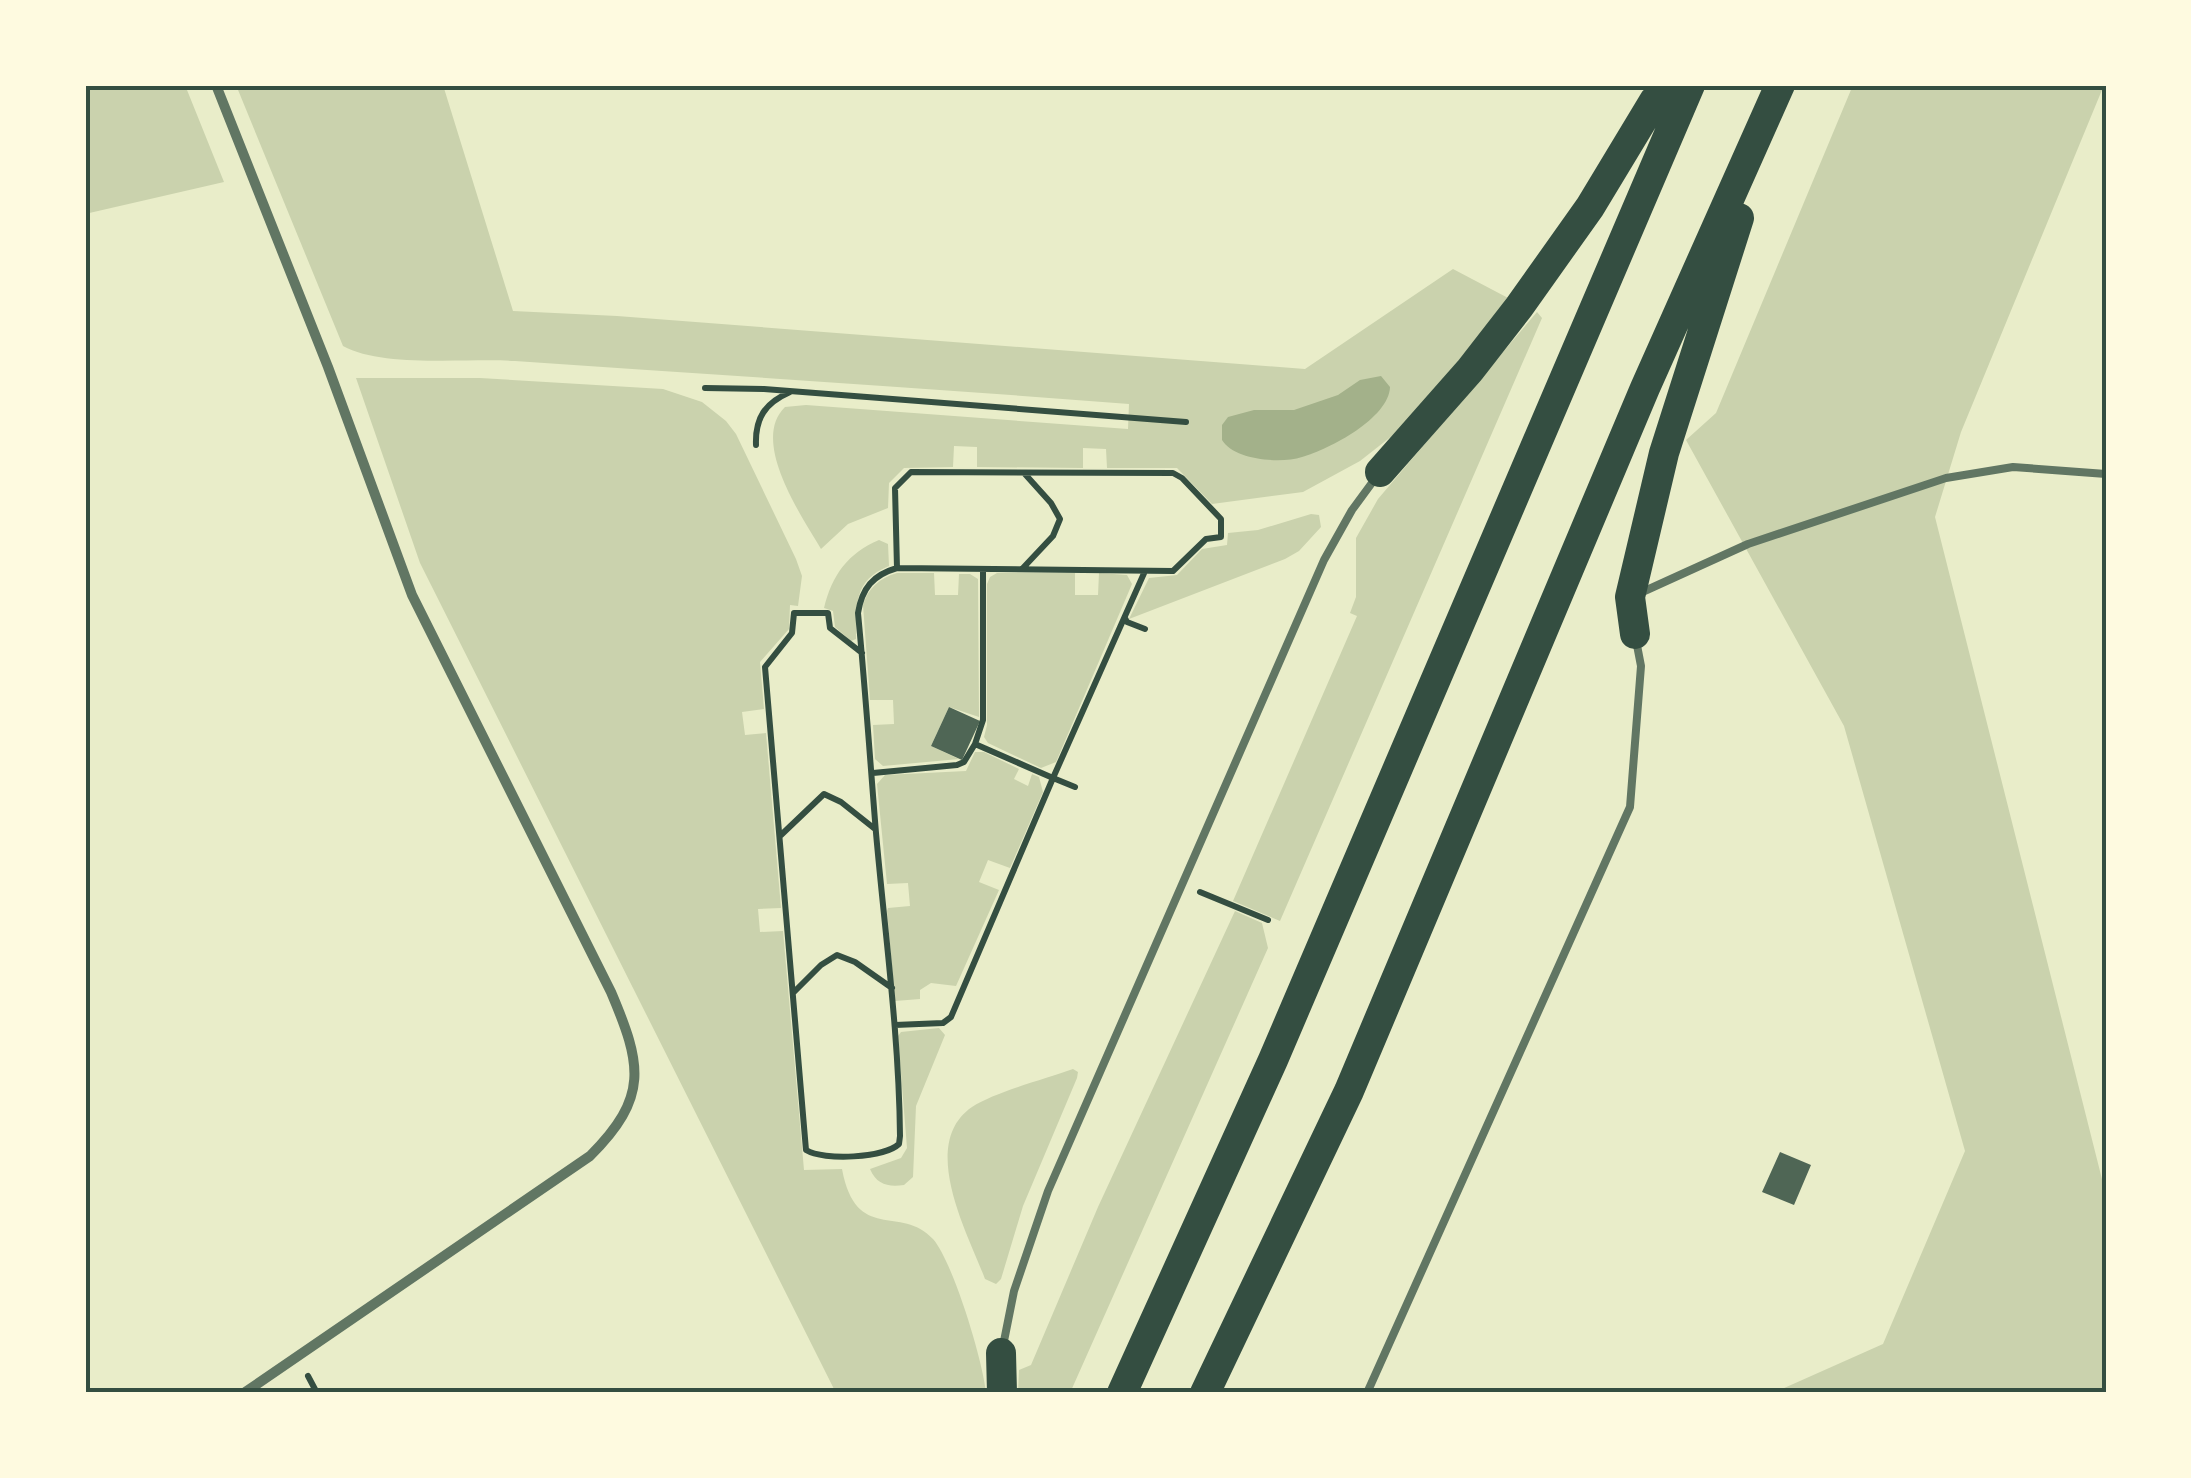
<svg xmlns="http://www.w3.org/2000/svg" width="2191" height="1478" font-family="'Source Sans 3',sans-serif">
<style>
.green{fill:#cad2ad}
.water{fill:#a3b18a}
.building{fill:#4f6655}
.lines{fill:none;stroke-linecap:round;stroke-linejoin:round}
.path{stroke:#344e41;stroke-width:6}
.service{stroke:#617663;stroke-width:8}
.minor{stroke:#617663;stroke-width:10}
.motorway{stroke:#344e41;stroke-width:30}
.neatline{fill:none;stroke:#344e41;stroke-width:4}
</style>
<rect width="100%" height="100%" fill="#e9edc9"/>
<path class="green" d="M85 85H185L224 182 85 214Z
M236 85H443L513 311 617 316 1305 369 1453 269 1510 299 1402 428 1360 461 1303 492 1212 504 1177 468H1107L1106 449 1083 448V468L977 467V447L954 446 953 467 904 468 889 483 888 508 848 524 821 549C801 515 750 441 785 407L806 405 1128 429 1129 404C925 388 720 375 515 361 468 358 382 368 343 346Z
M1853 85H2104L1961 432 1935 517 2106 1195V1393H2054L2053 1388 2037 1393H1773L1883 1344 1965 1151 1844 726 1686 440 1716 413Z
M1537 312 1542 318 1280 921 1233 901 1357 616 1350 613 1356 597V538L1378 499Z
M356 378H480L663 389 702 402 726 421 736 434 796 559 802 576 798 606 790 605 789 629 760 662 764 709 742 712 745 735 766 733 781 908 758 909 760 932 783 931 804 1170 842 1169C856 1244 901 1204 933 1239 953 1262 983 1361 986 1393H836L420 563Z
M1311 514 1319 515 1321 527 1299 551 1285 559 1129 619 1149 578 1177 575 1202 549 1227 545 1228 533 1258 530Z
M879 540 888 544 889 566C852 581 857 606 856 639L851 641 835 627 833 611 824 608C832 575 848 553 879 540Z
M897 573H934L935 595H958L959 574H970L978 579 979 717 949 707 931 746 959 759 883 766 875 759 873 725 894 724 893 700H870L863 605C868 588 880 578 897 573Z
M997 573H1075V595H1098L1099 573 1127 575 1132 584 1056 762 1041 768 988 743 984 737 987 725V584L990 577Z
M975 752H984L1019 769 1014 779 1028 786 1032 774 1039 777 1043 792 1010 868 988 860 979 882 999 890 956 986 931 983 920 990V999L895 1001 887 911 888 908 910 906 908 883 887 884 877 784 885 775 966 771Z
M1235 911 1262 923 1268 948 1070 1393H1018L1019 1370 1031 1365 1098 1207Z
M939 1028 945 1035 916 1106 913 1177 904 1185C888 1187 877 1185 870 1169L901 1158 907 1148 898 1036 901 1032Z
M1073 1069 1078 1072 1077 1078 1023 1206 1001 1279 996 1284 985 1279C968 1234 918 1144 972 1107 995 1092 1045 1079 1073 1069Z"/>
<path class="water" d="M1381 376 1390 387C1389 418 1330 449 1302 457 1280 464 1234 460 1222 440V425L1228 417 1254 410H1294L1338 395 1360 380Z"/>
<path class="building" d="M949 707 980 721 962 760 931 746Z
M1780 1152 1811 1165 1794 1205 1762 1192Z"/>
<g class="lines">
<path class="path" d="M705 388 764 389 1186 422
M756 445C755 418 765 403 790 392
M1022 569 1053 536 1060 519 1051 503 1024 473
M983 570V720L975 744 1053 778 1145 571
M1125 618 1127 622 1145 629
M862 653 830 628 828 613H794L792 633 765 667 806 1150C824 1161 884 1158 899 1144L900 1136C899 1035 885 934 876 833 870 759 865 686 858 613 862 588 873 575 897 568L1173 571 1206 539 1221 537V519L1182 478 1173 473 911 472 895 488 897 568
M873 773 957 765 964 762 975 744
M780 836 824 794 841 802 875 829
M1200 892 1268 920
M794 992 821 965 837 955 855 962 892 988
M895 1025 943 1023 951 1017 1053 778 1075 787
M308 1376 317 1393"/>
<path class="service" d="M1638 594 1748 544 1946 478 2013 467 2106 474
M1003 1346 1014 1291 1048 1191 1324 560 1352 510 1377 476
M1367 1393 1630 807 1641 666 1636 640"/>
<path class="minor" d="M216 85 328 367 412 595 611 992C642 1065 649 1097 590 1156L244 1393"/>
<path class="motorway" d="M1380 472 1470 370 1519 307 1590 207 1654 101 1672 85
M1635 634 1630 597 1664 453 1739 218
M1001 1353 1002 1393
M1122 1393 1273 1060 1690 85
M1205 1393 1349 1091 1645 388 1780 85"/>
</g>
<rect width="2191" height="1478" fill="none" stroke="#fefae0" stroke-width="175"/>
<rect x="88" y="88" width="2016" height="1302" class="neatline"/>
</svg>
